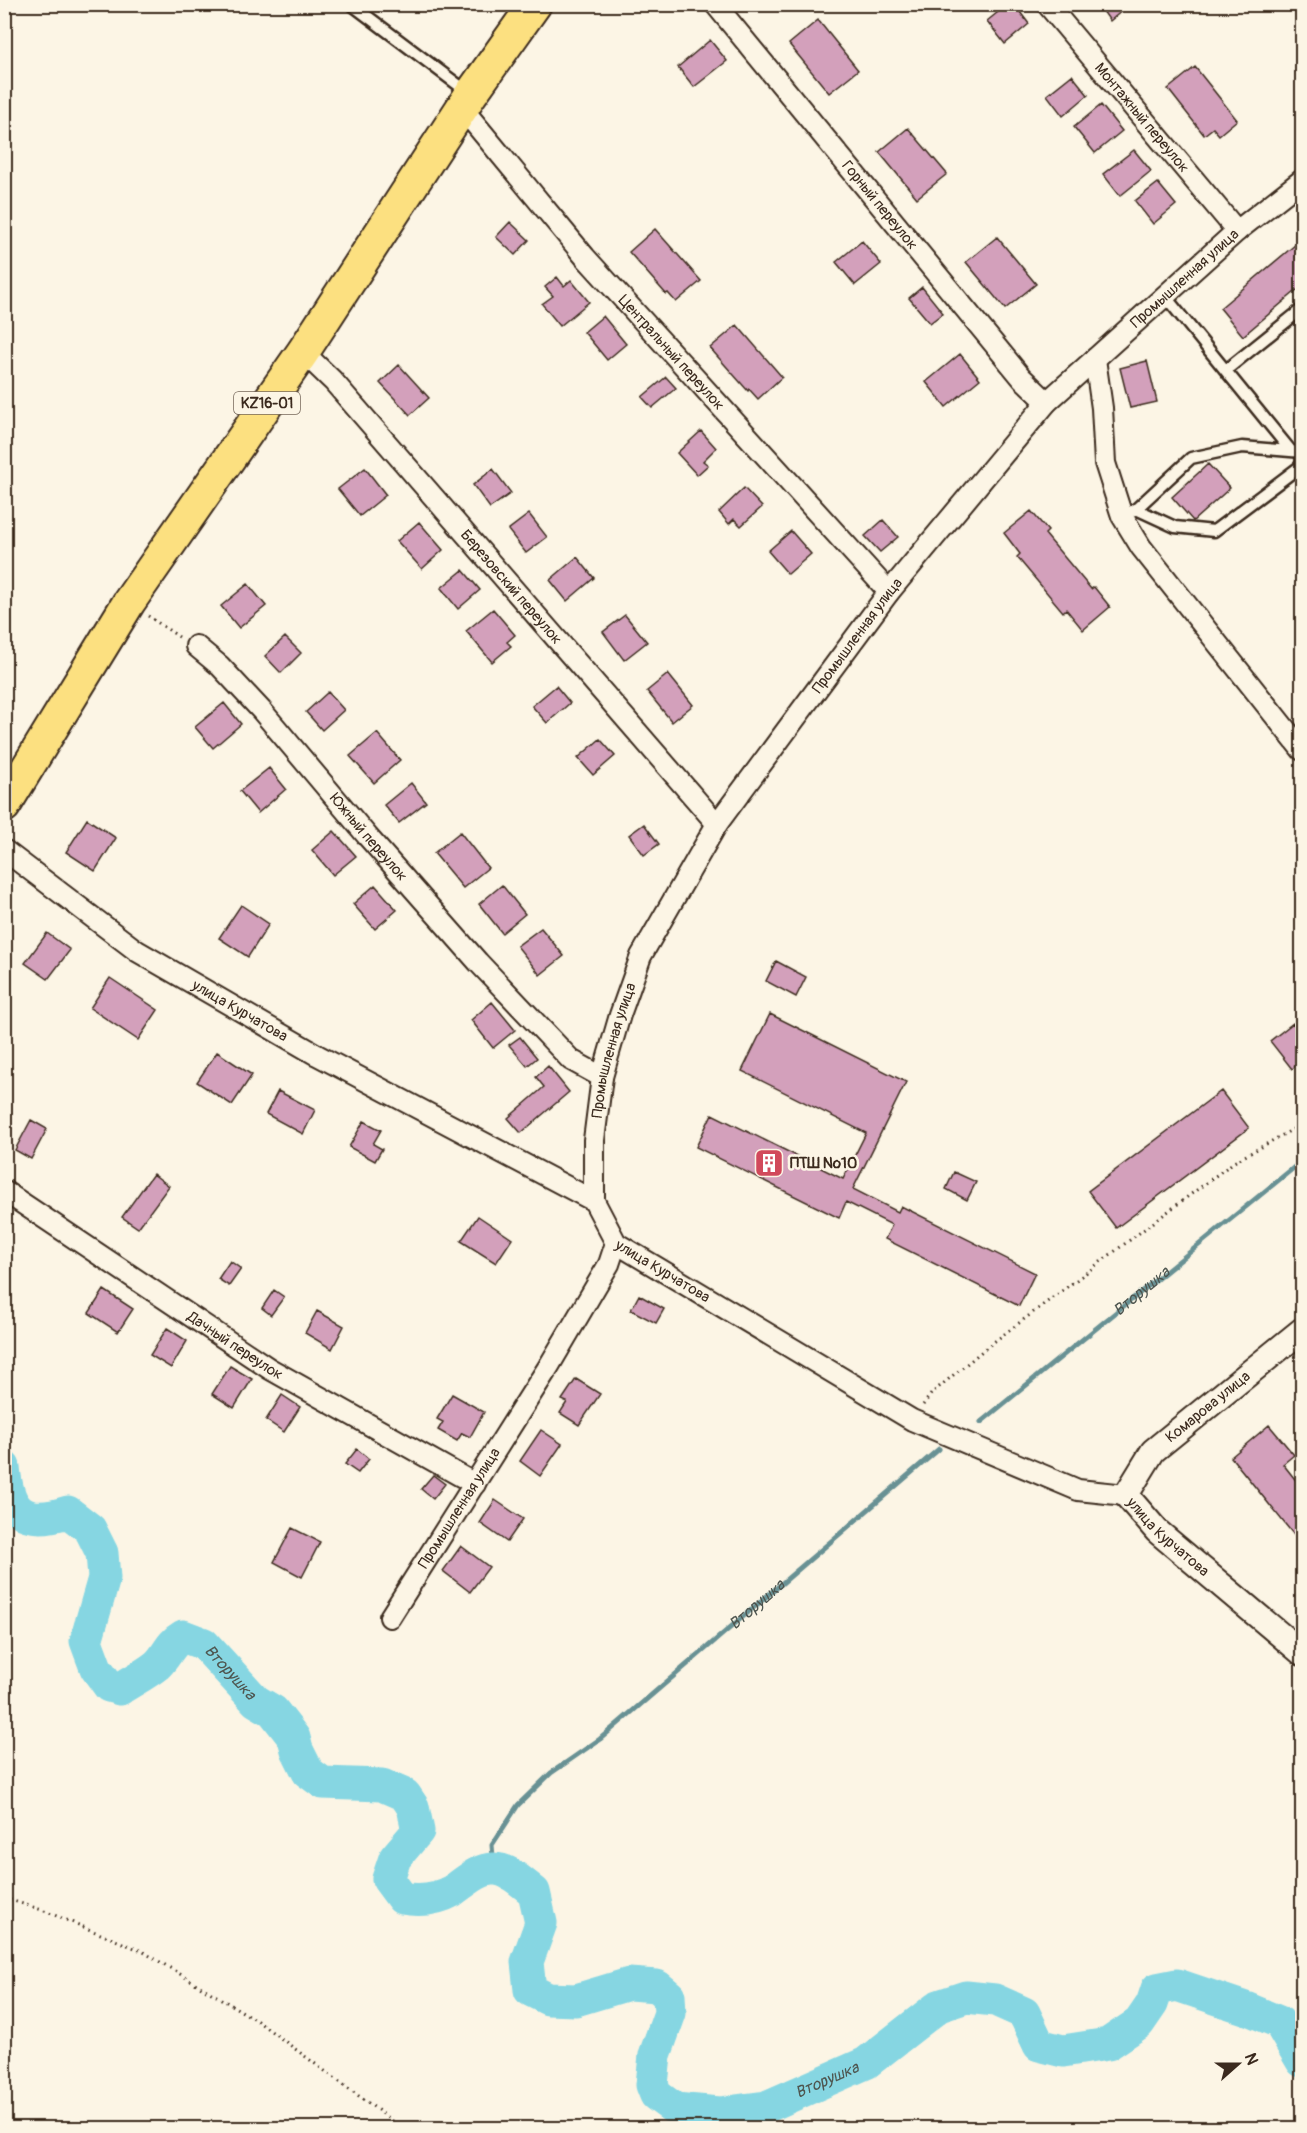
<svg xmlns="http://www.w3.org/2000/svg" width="1307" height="2133" font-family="Pangolin,sans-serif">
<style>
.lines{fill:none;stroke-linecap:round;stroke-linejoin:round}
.stream{stroke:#689194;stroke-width:5}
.river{stroke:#86d6e2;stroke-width:33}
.building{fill:#d3a0bb;stroke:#3b2a1e;stroke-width:1.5}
.service-casing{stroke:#3b2a1e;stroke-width:15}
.minor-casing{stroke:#3b2a1e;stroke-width:24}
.tertiary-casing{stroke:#3b2a1e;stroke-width:28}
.primary-casing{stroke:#3b2a1e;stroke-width:36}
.path{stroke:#3b2a1e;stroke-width:3;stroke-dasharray:1.5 4.5;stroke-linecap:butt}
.service{stroke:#fcf5e5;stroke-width:10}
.minor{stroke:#fcf5e5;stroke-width:20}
.tertiary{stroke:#fcf5e5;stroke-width:24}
.primary{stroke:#fce080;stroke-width:32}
.labels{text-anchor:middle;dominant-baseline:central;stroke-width:5;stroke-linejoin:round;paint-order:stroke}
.shield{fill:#fcf5e5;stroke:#75675a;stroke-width:1.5}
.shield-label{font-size:14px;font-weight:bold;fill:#3b2a1e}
.street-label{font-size:15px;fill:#3b2a1e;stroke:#fcf5e5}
.poi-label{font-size:15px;font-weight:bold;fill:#3b2a1e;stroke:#fcf5e5;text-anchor:start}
.water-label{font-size:16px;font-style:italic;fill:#4e554f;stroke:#fcf5e5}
</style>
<rect width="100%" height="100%" fill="#fcf5e5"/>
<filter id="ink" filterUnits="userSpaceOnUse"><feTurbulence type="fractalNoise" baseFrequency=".0167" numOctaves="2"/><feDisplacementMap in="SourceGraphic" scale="12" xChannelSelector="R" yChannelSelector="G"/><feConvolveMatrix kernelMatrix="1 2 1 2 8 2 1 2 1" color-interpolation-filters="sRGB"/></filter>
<g filter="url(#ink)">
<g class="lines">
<g class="stream">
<path id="s1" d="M981 1422 1302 1161"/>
<path id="s2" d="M494 1869 492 1845 518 1805 551 1773 600 1739 939 1449"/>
</g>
<path class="river" id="s3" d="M4 1467C8 1512 23 1526 68 1512L90 1529 102 1553 104 1578 86 1641 96 1668 109 1686 120 1689C132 1681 146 1674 157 1665 168 1655 169 1644 183 1636L204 1644 256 1701 273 1711 294 1738 297 1750 308 1772 323 1783 382 1785 405 1795 413 1807 418 1831 395 1858 388 1879 402 1898C419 1901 436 1900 452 1891 464 1883 479 1868 494 1869 509 1869 522 1883 534 1892L541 1923 527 1962 530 1990 548 1999 576 2000 629 1984 657 1986 669 1996 670 2013 655 2055 652 2085 656 2095 675 2109 720 2113 766 2107 866 2063 939 2006 966 1997 995 2000 1024 2013 1039 2045 1063 2051 1108 2044 1139 2023 1152 2004 1157 1989 1177 1985 1248 2009 1279 2022 1302 2061"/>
</g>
<path class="building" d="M1008 4H1014L1029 24 1005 44 987 21Z
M1098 4H1130L1110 21Z
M818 20 858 70 829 93 789 44Z
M710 40 727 61 694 87 678 67Z
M1195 67 1237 120 1219 135 1213 128 1204 135 1168 89Z
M1072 75 1088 95 1063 116 1047 95Z
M1101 105 1122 131 1095 153 1074 127Z
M908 128 947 174 917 198 879 152Z
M1134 150 1151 171 1120 196 1103 174Z
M1158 183 1176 205 1153 224 1135 201Z
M510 222 529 240 515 255 496 237Z
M655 229 701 281 676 302 668 293 666 294 629 252Z
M997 237 1036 284 1005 309 966 262Z
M1302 239V286L1243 336 1220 308Z
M862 241 881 264 855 285 836 262Z
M557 277 564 286 571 280 589 302 560 326 542 304 553 296 545 287Z
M922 287 943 313 930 323 909 298Z
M603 316 626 344 607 360 584 332Z
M737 325 782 377 758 399 749 389 748 391 710 348Z
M960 354 980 379 946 407 926 382Z
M1147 361 1157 402 1130 408 1120 368Z
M399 365 429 398 410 415 380 383Z
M666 377 676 388 652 408 642 397Z
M701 431 716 448 703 461 708 465 697 475 677 453Z
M1208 464 1230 488 1193 521 1172 497Z
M365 468 386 495 360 516 338 489Z
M493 469 511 493 490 508 473 485Z
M744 488 762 507 741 526 734 519 729 524 719 512Z
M1031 511 1048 531 1045 534 1091 589 1094 587 1110 607 1083 630 1066 609 1063 612 1017 557 1020 554 1004 533Z
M529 514 547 537 526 553 508 530Z
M883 520 898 537 880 552 865 536Z
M419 522 443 550 422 569 397 541Z
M791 531 811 554 788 574 768 551Z
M577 557 594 578 567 601 550 580Z
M463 570 480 590 458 609 441 588Z
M248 584 266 606 239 628 221 606Z
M493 609 515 635 507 642 511 646 492 662 466 631Z
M625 615 647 642 624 660 603 632Z
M285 637 301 653 281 673 265 656Z
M668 674 693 705 672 722 647 691Z
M556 686 570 703 547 723 532 706Z
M328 692 344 710 322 730 306 712Z
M224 703 241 724 213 748 195 727Z
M377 733 400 760 374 783 350 756Z
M600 739 615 756 593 775 578 758Z
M269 768 286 789 258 813 240 791Z
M411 783 426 802 399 823 384 805Z
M87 819 116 838 95 871 66 852Z
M644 824 659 844 644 855 629 835Z
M334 831 356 856 333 875 312 850Z
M460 832 488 868 463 888 434 853Z
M375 885 397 910 375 929 353 904Z
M502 885 525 914 502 933 479 904Z
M241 905 269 924 248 957 219 938Z
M541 928 564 956 540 975 517 946Z
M47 933 70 950 48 979 25 963Z
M776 961 806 977 796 997 766 981Z
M110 978 158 1010 138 1040 90 1008Z
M492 1002 515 1030 493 1048 471 1020Z
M770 1014 906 1082 853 1189 898 1212 901 1206 1035 1273 1019 1306 885 1239 892 1225 846 1202 839 1218 696 1147 712 1114 843 1179 866 1133 742 1071Z
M1293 1023 1302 1035V1061L1292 1069 1270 1041Z
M520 1037 537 1058 527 1066 509 1045Z
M217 1052 252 1075 232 1105 197 1082Z
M548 1066 569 1092 521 1133 508 1118 544 1087 536 1077Z
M278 1091 315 1110 303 1134 266 1114Z
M1221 1091 1249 1128 1116 1228 1088 1191Z
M31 1120 47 1129 31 1159 15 1150Z
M364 1121 381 1130 373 1144 382 1149 375 1161 349 1147Z
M954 1172 976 1182 967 1200 946 1189Z
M153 1174 169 1186 138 1228 122 1217Z
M478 1216 512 1239 496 1263 461 1241Z
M230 1261 241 1269 229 1286 218 1279Z
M104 1290 133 1309 118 1332 89 1313Z
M274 1290 284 1297 271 1315 262 1308Z
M639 1295 664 1309 656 1323 631 1310Z
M317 1311 344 1326 332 1349 305 1333Z
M167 1328 187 1341 171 1368 150 1355Z
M230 1366 252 1379 234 1408 212 1394Z
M576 1379 600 1394 579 1425 560 1413 567 1402 562 1400Z
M452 1394 484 1412 470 1437 462 1433 457 1441 438 1430 443 1422 437 1419Z
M282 1395 300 1407 284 1432 266 1420Z
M1269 1425 1294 1455 1283 1464 1302 1488V1545L1231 1457Z
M541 1430 562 1444 540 1476 520 1461Z
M357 1449 369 1459 358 1473 345 1464Z
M433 1475 445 1484 433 1499 421 1489Z
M495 1500 523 1519 507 1542 480 1523Z
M292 1528 320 1542 302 1577 274 1562Z
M461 1546 489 1567 470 1592 443 1571Z"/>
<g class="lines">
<g class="service-casing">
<path id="service" d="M351 4 469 93
M1165 296 1291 451
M1226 370 1302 309
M1136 509 1191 458 1242 447 1302 452
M1122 516 1136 509 1175 527 1214 531 1302 465"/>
</g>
<g class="minor-casing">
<g id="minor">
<path id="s4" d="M715 4 1022 378 1047 402"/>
<path id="s5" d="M1047 4 1237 231"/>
<path id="s6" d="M462 108 585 257 889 592"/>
<path id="s7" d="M303 352 333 381 717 824"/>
<path d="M1095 359 1102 408 1105 463 1122 516 1141 547 1302 750"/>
<path id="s8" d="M196 646 220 666 262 711 368 837 478 962 571 1060 602 1077"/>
<path id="s9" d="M4 850 137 951 317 1055 594 1201 616 1243 912 1420 1078 1490 1126 1495"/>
<path id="s10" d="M4 1191 270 1369 475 1484"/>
<path id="s11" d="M594 1201V1140L602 1077 620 1015 641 956 717 824 889 592 1047 402 1237 231 1302 180"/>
<path id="s12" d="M390 1617 549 1366 609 1264 616 1243"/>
</g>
</g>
<g class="tertiary-casing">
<g id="tertiary">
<path id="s13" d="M1302 1330 1153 1451 1126 1495 1157 1531 1302 1653"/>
</g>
</g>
<g class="primary-casing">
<path id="primary" d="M4 806 129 602 303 352 471 94 535 4"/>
</g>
<path class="path" d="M148 616 179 637
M923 1405 932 1393 987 1347 1234 1162 1297 1127 1302 1122
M4 1898 42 1910 142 1951 256 2020 402 2128"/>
<use href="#service" class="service"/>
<use href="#minor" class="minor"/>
<use href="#tertiary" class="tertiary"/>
<use href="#primary" class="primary"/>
</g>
</g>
<defs>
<g id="building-square" transform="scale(1.5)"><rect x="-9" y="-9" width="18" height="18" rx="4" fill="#d1495b" stroke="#fcf5e5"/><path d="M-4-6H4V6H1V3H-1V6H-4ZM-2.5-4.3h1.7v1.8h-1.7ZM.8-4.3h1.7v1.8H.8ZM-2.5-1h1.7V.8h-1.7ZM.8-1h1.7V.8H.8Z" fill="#fff"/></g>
</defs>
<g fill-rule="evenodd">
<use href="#building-square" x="769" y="1163"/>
</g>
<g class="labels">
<rect class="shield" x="234" y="392" width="66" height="22" rx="4.5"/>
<g class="shield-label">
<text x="267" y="403">KZ16-01</text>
</g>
<g class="street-label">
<text stroke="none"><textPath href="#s5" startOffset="148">Монтажный переулок</textPath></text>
<text stroke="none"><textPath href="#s4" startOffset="260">Горный переулок</textPath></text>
<text stroke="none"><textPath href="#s11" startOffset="1125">Промышленная улица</textPath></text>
<text stroke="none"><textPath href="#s6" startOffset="322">Центральный переулок</textPath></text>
<text stroke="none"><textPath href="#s7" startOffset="314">Березовский переулок</textPath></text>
<text stroke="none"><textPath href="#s11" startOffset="639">Промышленная улица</textPath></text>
<text stroke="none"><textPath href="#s8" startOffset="258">Южный переулок</textPath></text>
<text stroke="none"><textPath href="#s9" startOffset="286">улица Курчатова</textPath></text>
<text stroke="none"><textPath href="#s11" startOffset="153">Промышленная улица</textPath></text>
<text stroke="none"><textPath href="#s9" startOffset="790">улица Курчатова</textPath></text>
<text stroke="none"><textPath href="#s10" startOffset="278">Дачный переулок</textPath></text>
<text transform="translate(1208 1407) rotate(-39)">Комарова улица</text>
<text stroke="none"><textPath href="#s12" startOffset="129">Промышленная улица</textPath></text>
<text stroke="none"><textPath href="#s13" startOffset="303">улица Курчатова</textPath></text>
</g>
<g class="poi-label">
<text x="790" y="1163">ПТШ №10</text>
</g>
<g class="water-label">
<text stroke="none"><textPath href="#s1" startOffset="207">Вторушка</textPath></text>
<text stroke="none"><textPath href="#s2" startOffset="384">Вторушка</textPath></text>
<text stroke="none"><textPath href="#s3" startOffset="450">Вторушка</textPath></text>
<text stroke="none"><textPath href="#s3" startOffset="1482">Вторушка</textPath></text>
</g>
</g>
<rect width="1307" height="2133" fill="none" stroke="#fcf5e5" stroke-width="24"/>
<rect x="12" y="12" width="1283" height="2109" fill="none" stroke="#3b2a1e" stroke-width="2" filter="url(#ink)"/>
<g transform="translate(1238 2064) rotate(69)" stroke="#fcf5e5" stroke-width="4.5" paint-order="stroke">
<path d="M0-4.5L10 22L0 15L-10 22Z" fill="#3b2a1e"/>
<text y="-9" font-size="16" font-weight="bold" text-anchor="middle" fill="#3b2a1e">N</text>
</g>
</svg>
